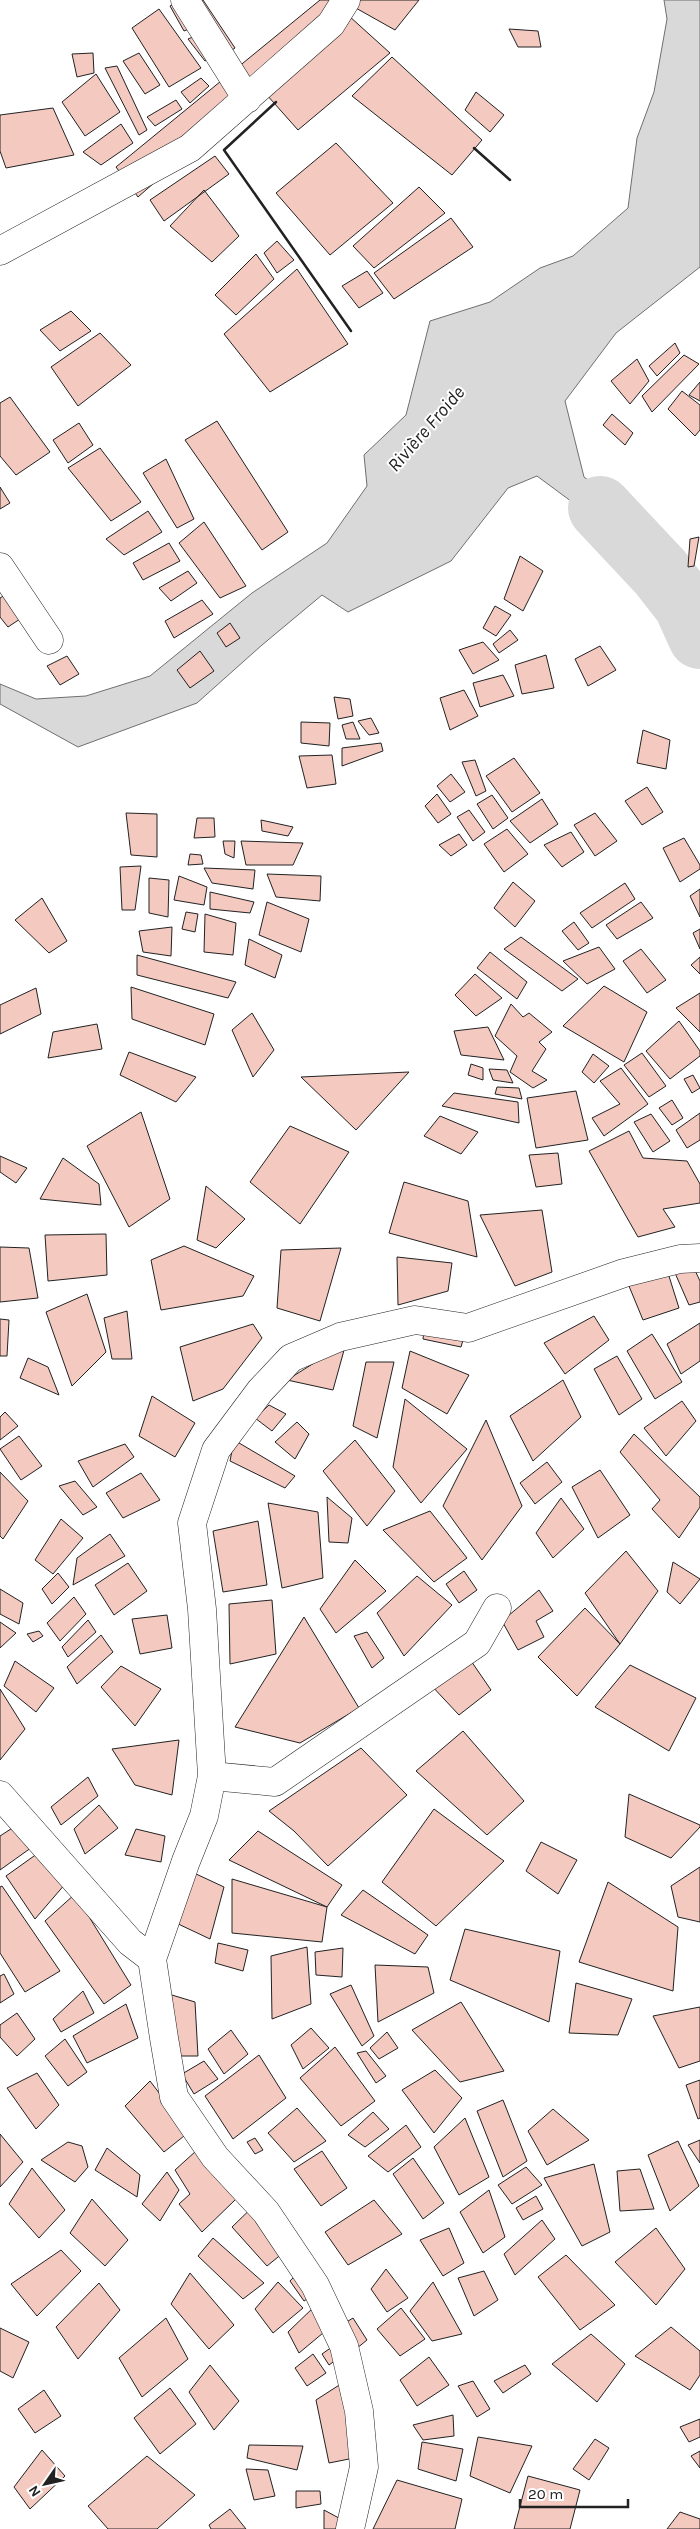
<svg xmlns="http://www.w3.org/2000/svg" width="700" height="2529" font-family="Karla,sans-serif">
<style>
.water{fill:#d9d9d9;stroke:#6f6f6f}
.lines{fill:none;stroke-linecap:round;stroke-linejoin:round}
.river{stroke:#d9d9d9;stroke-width:64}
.building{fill:#f3c9c0;stroke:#222}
.minor-casing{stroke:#222;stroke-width:29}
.minor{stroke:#fff;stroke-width:28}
.wall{stroke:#222;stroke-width:2.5}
.labels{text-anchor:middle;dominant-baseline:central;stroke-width:4;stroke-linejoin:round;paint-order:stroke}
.water-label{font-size:19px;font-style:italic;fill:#222;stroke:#fff}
</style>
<rect width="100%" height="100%" fill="#fff"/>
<path class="water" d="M664 0H700V267L616 333 565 401 584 477 625 508 640 530 660 572 629 552 591 516 537 476 508 488 451 561 348 612 322 595 262 645 197 703 78 747 0 704V684L36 699 86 696 150 676 252 593 327 543 367 486 364 455 406 415 430 321 490 302 540 268 573 256 628 208 637 138 654 92 667 19Z"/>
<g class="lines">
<path class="river" d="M600 508 660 572 685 604 700 637"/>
</g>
<path class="building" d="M181 0 196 26 184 31 170 6Z
M190 0H203L235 48 226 54Z
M320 0H419L395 30 354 7 138 197 116 167Z
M159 9 201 68 169 87 132 28Z
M349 16 390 53 298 130 266 94Z
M509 29 538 31 541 47H518Z
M203 33 215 55 205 61 188 39Z
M93 53 94 73 77 77 72 54Z
M139 53 160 85 145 94 123 61Z
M392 57 482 140 452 175 352 96Z
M117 66 147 130 139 135 105 68Z
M96 74 120 112 85 136 62 102Z
M201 78 209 86 190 103 181 92Z
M476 92 504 115 490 132 465 110Z
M176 100 182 109 155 126 147 117Z
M53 108 74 155 6 168 0 151V115Z
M121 124 133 143 101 165 83 152Z
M336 143 393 203 330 255 276 193Z
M215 156 229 174 164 221 150 200Z
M419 187 445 213 374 268 353 246Z
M204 190 239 236 212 262 170 226Z
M451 218 473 247 394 299 374 273Z
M277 241 294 260 277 273 264 253Z
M256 254 274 279 236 315 215 295Z
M297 269 348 344 270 392 224 334Z
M367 271 383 293 359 308 342 286Z
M71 311 91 331 60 351 40 330Z
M100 333 131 365 78 406 51 367Z
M675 343 680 353 657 376 649 366Z
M684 355 699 364 652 412 642 396Z
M637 359 649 381 630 404 611 381Z
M700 382V401L689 395Z
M682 391 700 405V430L695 436 668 409Z
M10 397 50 452 16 475 0 456V403Z
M612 414 633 433 625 445 603 425Z
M217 421 288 532 262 550 185 440Z
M79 423 93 445 68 463 53 440Z
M100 448 141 502 111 521 68 468Z
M166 459 194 519 177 528 143 473Z
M0 487 10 503 0 509Z
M148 511 162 532 124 555 106 539Z
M204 522 246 586 220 598 179 543Z
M699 537 694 566 688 567 690 539Z
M169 543 180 561 143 580 133 563Z
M520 556 543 571 523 611 504 599Z
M188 571 197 583 171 601 159 588Z
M19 586 35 609 8 627 0 617V598Z
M202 600 213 614 174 638 165 621Z
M495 606 511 615 496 636 483 628Z
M230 623 240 638 226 647 217 633Z
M510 630 518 640 499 653 493 644Z
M483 642 499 660 473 674 459 650Z
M600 646 616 670 588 686 575 659Z
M200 651 214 671 190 688 177 670Z
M546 655 554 688 522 694 515 665Z
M67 656 79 674 60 685 47 666Z
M503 675 514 696 480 707 473 683Z
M464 690 478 716 450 730 440 698Z
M334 697 350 699 353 716 338 719Z
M371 718 379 733 369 735 358 721Z
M301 722 330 723 329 746 301 743Z
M353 722 360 739H346L342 725Z
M643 730 670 740 666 769 637 763Z
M381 743 383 751 342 766V748Z
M332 755 336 784 307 788 299 756Z
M514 758 540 793 512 812 486 776Z
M475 760 486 791 476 796 462 762Z
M451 774 465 792 450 802 437 786Z
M647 787 663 812 642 825 625 801Z
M437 794 451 814 438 823 425 806Z
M492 795 508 818 493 829 477 804Z
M542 799 558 824 530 843 510 821Z
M469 810 485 832 473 841 457 817Z
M126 813 157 814V857L131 855Z
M595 813 617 841 595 856 574 825Z
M197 818H214L215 837 194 838Z
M261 820 293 827 288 836 262 831Z
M507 829 528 854 504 872 484 844Z
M571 832 584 852 562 867 544 845Z
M459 834 467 845 451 856 439 845Z
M684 838 700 865V869L680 882 663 848Z
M223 841H235L234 858 225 854Z
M241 841 303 843 293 865H246Z
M190 854 201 855 203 864 188 865Z
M141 866 135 910H122L120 867Z
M204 868 255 870 253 889 212 883Z
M267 874 321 876 320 901 276 897Z
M179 876 207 887 204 905 174 900Z
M149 878 169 880 168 917 149 913Z
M513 882 535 901 515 927 494 908Z
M625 883 635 899 592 928 580 913Z
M700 889V917L690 896Z
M210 892 254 902 250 913 210 909Z
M42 898 67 941 49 953 15 920Z
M267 902 309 919 301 952 259 935Z
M641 902 653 918 617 939 606 925Z
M186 912 198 914 195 932 182 929Z
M205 914 236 923 233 955 204 952Z
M574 922 589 943 578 950 562 931Z
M172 927 171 956 143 952 139 931Z
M700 929V949L693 933Z
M521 937 578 979 562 991 504 949Z
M249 939 282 955 275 978 245 965Z
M599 947 615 969 587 984 563 961Z
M641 949 666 980 647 993 623 961Z
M490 952 527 982 517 999 477 968Z
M137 955 236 982 228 998 137 975Z
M700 957V974L691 965Z
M475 974 502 998 476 1016 455 995Z
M604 986 647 1012 624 1062 563 1026Z
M131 987 214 1014 205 1045 132 1019Z
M36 988 41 1014 0 1034V1005Z
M700 993V1032L676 1008Z
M511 1004 523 1017 529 1013 552 1032 539 1042 546 1049 532 1071 547 1080 533 1088 510 1072 517 1056 495 1036Z
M252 1013 274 1050 253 1077 232 1030Z
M679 1021 700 1051V1056L670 1079 646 1051Z
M97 1024 102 1049 48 1058 53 1032Z
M488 1027 504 1060 461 1055 454 1031Z
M129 1052 196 1077 176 1102 120 1075Z
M642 1053 666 1086 649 1097 624 1065Z
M593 1054 609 1066 594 1083 582 1072Z
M471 1064 483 1068V1080L468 1075Z
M621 1068 648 1104 604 1136 592 1118 620 1104 600 1081Z
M489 1069 507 1070 513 1083 493 1080Z
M409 1072 356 1130 301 1077Z
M693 1075 700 1088 692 1093 684 1079Z
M497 1087 519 1088 522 1099 495 1094Z
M576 1091 588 1140 536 1148 527 1098Z
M454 1093 518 1102 519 1123 442 1106Z
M672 1100 683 1118 672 1125 659 1108Z
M141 1112 170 1199 129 1227 87 1146Z
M700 1113V1140L687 1148 676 1130Z
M651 1114 670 1141 653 1152 634 1122Z
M440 1116 478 1132 461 1154 424 1136Z
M290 1126 349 1152 300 1224 250 1182Z
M629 1131 643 1158 687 1161 700 1184V1203L663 1209 675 1227 638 1237 589 1151Z
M558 1153 562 1184 536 1187 529 1155Z
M0 1156 27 1168 16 1183 0 1172Z
M63 1158 99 1184 101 1205 40 1199Z
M404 1182 468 1201 477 1257 389 1233Z
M206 1186 245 1219 216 1248 197 1240Z
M542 1210 552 1272 515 1286 480 1215Z
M106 1234 107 1275 48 1281 45 1235Z
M184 1246 254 1276 243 1296 161 1310 151 1260Z
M0 1247 29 1248 38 1298 0 1302Z
M341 1248 320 1321 277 1308 281 1250Z
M397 1257 452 1263 448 1291 398 1305Z
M693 1266 700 1281V1302L689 1305 675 1273Z
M668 1273 679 1308 643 1320 624 1274Z
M87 1294 106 1352 72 1386 46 1312Z
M127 1311 132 1359H112L104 1318Z
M426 1316 468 1323 461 1347 423 1339Z
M594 1316 609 1340 565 1374 544 1343Z
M0 1319 9 1320 7 1356H0Z
M700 1323V1361L681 1374 667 1344Z
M253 1324 262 1338 223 1389 193 1401 180 1347Z
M652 1334 682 1382 655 1399 627 1351Z
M346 1343 333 1390 287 1380Z
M410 1351 469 1375 447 1414 402 1388Z
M617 1356 642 1399 619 1415 594 1369Z
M28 1358 48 1367 59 1395 20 1378Z
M366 1362H394L377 1438 353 1426Z
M563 1380 581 1417 533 1461 510 1416Z
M152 1396 195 1423 175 1457 139 1436Z
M405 1399 467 1449 421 1503 393 1467Z
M682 1401 696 1421 666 1456 644 1428Z
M269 1405 286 1414 272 1431 255 1418Z
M5 1412 18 1426 0 1440V1417Z
M486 1420 522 1506 482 1560 443 1506Z
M297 1422 309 1434 295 1459 275 1442Z
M634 1434 700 1497V1507L679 1538 652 1509 660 1500 620 1452Z
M19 1436 42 1466 21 1480 0 1449Z
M234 1440 295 1476 285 1488 230 1461Z
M355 1440 395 1491 367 1526 323 1471Z
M125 1444 134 1457 93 1487 78 1461Z
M547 1462 562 1482 535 1504 520 1483Z
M600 1470 630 1515 598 1538 572 1487Z
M0 1472 28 1501 3 1539 0 1536Z
M141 1473 160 1500 123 1518 106 1493Z
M75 1481 97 1507 83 1515 59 1486Z
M327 1497 352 1518 348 1543 329 1542Z
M561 1498 584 1529 553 1558 536 1533Z
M268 1503 318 1512 323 1578 282 1588Z
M430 1511 467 1558 434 1582 383 1530Z
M61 1519 83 1538 53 1574 35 1560Z
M258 1521 267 1585 223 1592 213 1531Z
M110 1534 125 1556 73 1585 77 1558Z
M626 1551 658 1591 620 1644 585 1593Z
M355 1560 386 1591 336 1633 320 1609Z
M673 1562 700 1579 680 1604 667 1592Z
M128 1563 147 1591 114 1615 95 1585Z
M464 1571 477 1590 459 1603 446 1584Z
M58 1573 69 1587 52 1604 42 1589Z
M417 1576 452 1605 404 1656 377 1613Z
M0 1589 23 1603 19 1624 0 1614Z
M539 1590 553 1611 536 1621 544 1637 518 1650 502 1621Z
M74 1597 86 1614 60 1641 47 1623Z
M272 1600 276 1654 230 1664 229 1604Z
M585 1608 620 1644 577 1696 538 1657Z
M167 1615 172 1648 140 1654 132 1619Z
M304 1617 359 1708 300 1743 235 1727Z
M88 1620 96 1632 68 1657 62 1647Z
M0 1622 16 1633 0 1648Z
M39 1631 43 1636 33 1642 27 1634Z
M367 1632 384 1658 372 1668 354 1636Z
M101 1635 113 1652 77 1684 67 1667Z
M467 1655 491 1690 459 1715 429 1683Z
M15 1661 54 1688 36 1712 4 1686Z
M630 1665 696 1698 669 1751 595 1707Z
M121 1666 161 1689 135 1726 101 1687Z
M0 1689 25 1729 0 1760Z
M463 1731 524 1801 487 1835 416 1771Z
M179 1740 172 1795 135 1785 112 1749Z
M361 1748 407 1795 328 1866 294 1831 269 1811Z
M88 1777 98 1796 61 1825 51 1807Z
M629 1794 700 1825V1827L671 1858 625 1837Z
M99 1805 118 1828 85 1854 74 1829Z
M434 1809 504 1861 436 1926 382 1882Z
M17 1825 35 1845 0 1870V1836Z
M136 1829 165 1836 161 1862 125 1855Z
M258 1831 342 1885 327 1907 229 1860Z
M541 1842 577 1860 558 1894 526 1871Z
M41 1851 66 1883 35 1919 6 1876Z
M700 1867V1922L678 1917 671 1886Z
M194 1873 224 1887 210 1939 174 1922Z
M232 1879 327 1907 322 1942 232 1933Z
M608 1882 678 1927 673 1991 579 1962Z
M2 1886 60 1971 25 1992 0 1953V1887Z
M363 1890 428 1935 415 1954 341 1915Z
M75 1894 131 1985 104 2004 45 1921Z
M465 1929 560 1951 549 2022 450 1980Z
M218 1943 248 1950 243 1971 215 1963Z
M307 1947 311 2004 272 2019 271 1956Z
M343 1948 342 1977 316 1975 315 1952Z
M375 1965 428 1967 434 1993 378 2022Z
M4 1974 14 1994 0 2003V1976Z
M576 1983 632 1999 618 2035 569 2033Z
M351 1985 374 2036 362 2046 330 1994Z
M83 1991 94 2013 61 2032 53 2019Z
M162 1992 195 2002 198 2056H168Z
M461 2002 504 2071 460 2082 412 2030Z
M126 2004 138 2038 87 2063 73 2036Z
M700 2007V2061L679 2068 653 2016Z
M17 2013 35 2039 17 2056 0 2037V2025Z
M311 2028 329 2048 303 2069 291 2045Z
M231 2030 248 2054 224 2074 208 2049Z
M387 2032 398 2048 379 2059 370 2048Z
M65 2039 87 2072 68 2086 45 2056Z
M335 2047 375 2101 341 2126 300 2078Z
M366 2051 386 2076 376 2083 357 2053Z
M259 2055 286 2098 233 2139 205 2096Z
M204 2061 218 2079 194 2094 182 2074Z
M435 2070 462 2098 434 2133 402 2090Z
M37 2073 59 2105 36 2129 7 2088Z
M700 2080V2118L698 2119 686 2085Z
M150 2081 189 2132 164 2152 125 2106Z
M503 2100 527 2161 503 2177 477 2111Z
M297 2108 326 2141 294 2162 268 2133Z
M553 2109 589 2140 547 2165 528 2131Z
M373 2112 389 2129 365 2147 348 2135Z
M465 2118 489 2177 459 2195 434 2147Z
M406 2125 421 2147 388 2172 368 2156Z
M0 2134 23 2162 0 2187Z
M255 2138 263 2150 255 2154 247 2142Z
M700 2140V2163L688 2145Z
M678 2141 699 2186 670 2211 648 2155Z
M68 2142 82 2146 88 2167 75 2182 41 2160Z
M107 2148 140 2175 137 2197 95 2170Z
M196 2151 236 2199 202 2232 179 2204 190 2194 175 2170Z
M322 2151 347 2188 321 2206 294 2169Z
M413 2158 444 2203 423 2219 393 2174Z
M594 2164 610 2232 582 2246 544 2178Z
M526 2167 542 2185 512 2204 498 2185Z
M32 2168 65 2210 39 2238 9 2204Z
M640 2169 654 2209 620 2211 617 2171Z
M167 2172 179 2190 160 2221 142 2204Z
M489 2190 505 2237 483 2253 460 2212Z
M264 2196 294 2244 267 2266 232 2227Z
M536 2196 543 2209 523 2220 516 2208Z
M92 2199 128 2240 105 2266 70 2233Z
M374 2200 402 2234 348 2265 325 2232Z
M542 2220 555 2239 515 2275 504 2254Z
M449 2228 464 2263 443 2276 420 2240Z
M656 2228 685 2269 656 2305 615 2262Z
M213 2238 264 2283 243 2299 198 2256Z
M61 2250 81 2271 37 2316 11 2284Z
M566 2255 615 2305 580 2330 538 2277Z
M308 2262 325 2287 304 2301 290 2281Z
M386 2269 408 2298 387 2312 371 2289Z
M484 2271 498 2300 474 2316 458 2278Z
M190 2273 234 2325 209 2349 171 2304Z
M278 2282 303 2308 273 2333 255 2309Z
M433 2282 462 2334 432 2341 410 2311Z
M99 2283 120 2310 78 2359 56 2327Z
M316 2305 329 2328 299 2353 288 2332Z
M401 2308 425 2339 400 2356 377 2329Z
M166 2318 188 2359 142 2397 119 2358Z
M353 2318 367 2340 356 2349 340 2326Z
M671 2327 700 2351V2375L690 2390 635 2356Z
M0 2328 29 2342 13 2378 0 2371Z
M591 2334 625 2364 597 2402 552 2364Z
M339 2342 347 2352 329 2365 322 2354Z
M313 2354 326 2373 307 2386 295 2368Z
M429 2357 449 2385 417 2406 400 2380Z
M210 2365 239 2401 214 2430 189 2392Z
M525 2365 531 2374 503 2393 494 2381Z
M361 2371 369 2455 329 2463 316 2400Z
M473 2381 490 2409 477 2417 458 2386Z
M170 2388 196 2424 160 2454 134 2418Z
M44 2390 61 2416 35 2433 18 2409Z
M453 2415 454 2436 423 2440 413 2425Z
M700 2419V2437L689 2442 680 2427Z
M478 2437 532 2446 510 2493 470 2476Z
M595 2439 609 2448 589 2480 573 2469Z
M422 2442 463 2449 456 2481 418 2469Z
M249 2445 303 2446 297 2470 247 2458Z
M42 2450 65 2476 30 2509 14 2487Z
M700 2451V2468L691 2456Z
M147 2456 195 2495 157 2529H108L88 2506Z
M246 2469 268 2470 275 2496 254 2500Z
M528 2476 580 2490 570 2529H514Z
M397 2480 462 2499 455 2529H373Z
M296 2491H320L321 2504 296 2508Z
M230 2509 246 2529H211L209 2525Z
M324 2510 350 2524 349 2529H324Z
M680 2512 700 2519V2529H667Z"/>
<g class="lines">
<g class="minor-casing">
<path id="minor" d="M185 0 247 99
M0 251 190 148 331 24 346 0
M0 567 49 640
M212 1776 275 1782 477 1643 497 1608
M0 1795 130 1942 152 1959
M350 2529 364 2467 359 2411 344 2346 315 2285 266 2212 215 2157 174 2097 164 2038 152 1959 186 1861 204 1816 212 1776 202 1609 192 1523 216 1450 260 1391 291 1358 340 1337 415 1320 468 1328 624 1273 680 1259 700 1258"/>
</g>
<use href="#minor" class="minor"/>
<path class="wall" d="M276 102 224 150 351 331
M474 148 510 180"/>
</g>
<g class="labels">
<g class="water-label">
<text transform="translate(426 429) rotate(-49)">Rivière Froide</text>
</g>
</g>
<g transform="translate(45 2484) rotate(236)" stroke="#ffffff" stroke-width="4" paint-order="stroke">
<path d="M0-4L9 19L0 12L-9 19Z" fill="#222222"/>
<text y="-8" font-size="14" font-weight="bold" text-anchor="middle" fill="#222222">N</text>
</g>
<path d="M520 2499v8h108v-8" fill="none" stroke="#222222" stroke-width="2.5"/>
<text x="528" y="2499" font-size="15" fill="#222222" stroke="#ffffff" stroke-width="4" paint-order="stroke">20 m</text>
</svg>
